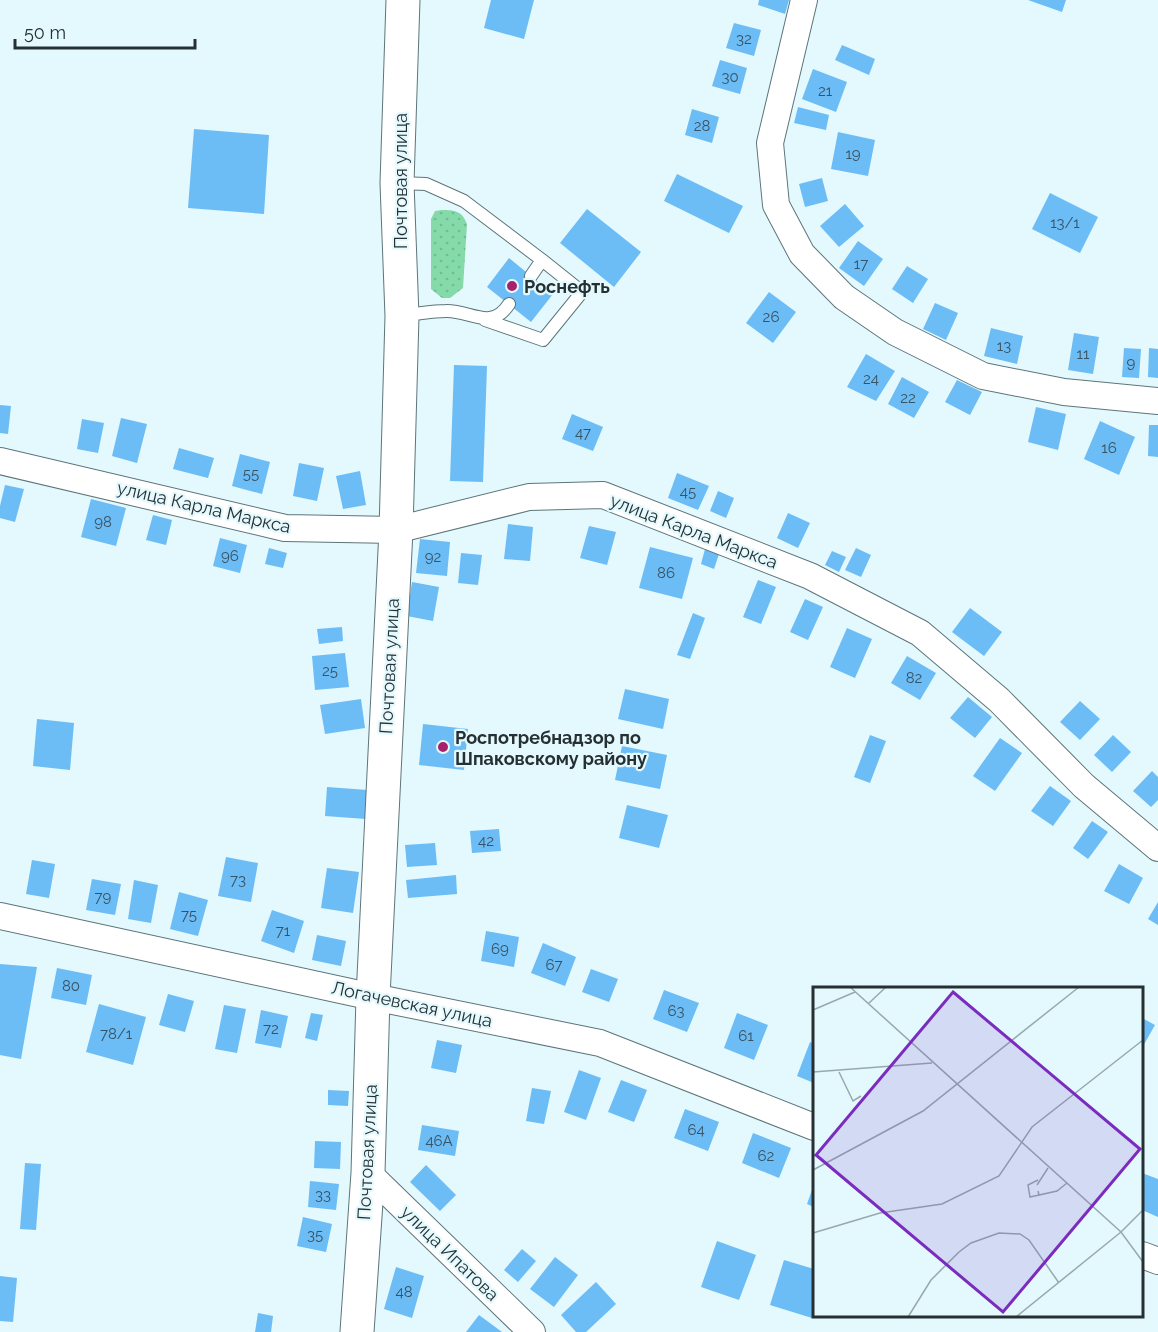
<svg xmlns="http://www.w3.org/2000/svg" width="1158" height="1332" font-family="Raleway,sans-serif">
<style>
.grass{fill:url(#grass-dots)}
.building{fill:#6cbcf6}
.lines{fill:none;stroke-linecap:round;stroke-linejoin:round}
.service-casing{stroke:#5d757a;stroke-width:14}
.minor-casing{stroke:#5d757a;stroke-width:28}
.secondary-casing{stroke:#5d757a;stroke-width:35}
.service{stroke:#fff;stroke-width:12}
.minor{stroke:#fff;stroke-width:26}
.secondary{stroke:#fff;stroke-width:33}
.poi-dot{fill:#a8226b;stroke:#e3f9fe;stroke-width:2}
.labels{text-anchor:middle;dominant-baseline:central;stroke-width:4.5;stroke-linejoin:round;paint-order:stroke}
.number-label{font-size:15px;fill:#385363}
.street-label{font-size:18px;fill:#263032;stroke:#e3f9fe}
.poi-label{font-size:18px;font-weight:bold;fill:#263032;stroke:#e3f9fe;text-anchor:start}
.inset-road{fill:none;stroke:#97a9ac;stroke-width:1.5}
.view{fill:#7b2cbf;fill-opacity:0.15;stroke:#7b2cbf;stroke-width:3}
.inset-edge{fill:none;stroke:#263032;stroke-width:3}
</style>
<defs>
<pattern id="grass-dots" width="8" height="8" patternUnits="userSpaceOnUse" patternTransform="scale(1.5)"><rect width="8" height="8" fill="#85daa9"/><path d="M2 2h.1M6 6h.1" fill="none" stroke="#73bb92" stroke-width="1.8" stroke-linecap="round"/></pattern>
</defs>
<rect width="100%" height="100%" fill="#e3f9fe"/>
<path class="grass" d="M442 210C455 210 462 211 467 224L463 288 450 298H442L431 289V219L435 211Z"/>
<path class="building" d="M491 0H534L524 39 484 28Z
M759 0H789L785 14 758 5Z
M1028 0H1066L1062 12Z
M734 23 761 30 754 56 726 48Z
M842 45 875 59 869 75 835 60Z
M720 60 747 68 740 94 712 86Z
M813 69 847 82 836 112 802 99Z
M798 107 829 115 826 130 794 123Z
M692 109 719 117 712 143 685 135Z
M194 129 269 135 264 214 188 208Z
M838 132 875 140 868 176 831 169Z
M677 174 743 206 729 233 664 201Z
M822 178 828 201 805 207 799 184Z
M1050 193 1098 217 1080 253 1032 229Z
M845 204 864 226 839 247 820 226Z
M587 209 641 252 614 287 560 243Z
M858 241 883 259 864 286 839 268Z
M509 258 553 294 531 322 487 287Z
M907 266 928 279 913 303 892 289Z
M769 292 796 312 773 343 746 323Z
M935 303 958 313 946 340 923 329Z
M991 328 1023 336 1017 364 984 356Z
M1074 333 1099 337 1093 374 1068 370Z
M1124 348 1141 349 1139 378 1122 377Z
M1149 348 1158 349V378L1148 377Z
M866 354 895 371 876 401 847 387Z
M454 365 487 366 483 482 450 481Z
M902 377 929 392 914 418 888 404Z
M957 380 982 392 970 415 945 402Z
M0 405 11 406 8 434 0 433Z
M1036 407 1066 414 1058 450 1028 442Z
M572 414 603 427 593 451 562 439Z
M121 418 147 424 137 463 112 456Z
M82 419 104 423 98 453 77 449Z
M1100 421 1135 437 1119 475 1084 459Z
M1149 425H1158V457L1148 456Z
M179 448 214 458 208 478 173 469Z
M240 454 270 462 262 494 232 486Z
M299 463 324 468 317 501 293 496Z
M360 471 366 505 343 509 336 476Z
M677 473 709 486 698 510 668 498Z
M5 485 24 489 15 522 0 518V506Z
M718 491 734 498 726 518 710 511Z
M91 499 126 508 116 546 81 537Z
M788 513 810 523 798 548 777 538Z
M153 515 172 520 166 545 146 540Z
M508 524 533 527 530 561 504 559Z
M589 526 616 532 607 565 580 558Z
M220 538 247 545 240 573 213 566Z
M420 539 450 542 447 576 416 573Z
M650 547 693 558 682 599 639 588Z
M269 548 287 553 283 568 265 564Z
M856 548 871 555 861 577 845 570Z
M705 549 719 554 714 569 701 564Z
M832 551 846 557 839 572 825 565Z
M461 553 482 555 478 585 458 583Z
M758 580 776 587 761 624 743 617Z
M412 582 439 587 433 621 407 616Z
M805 599 823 607 808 640 790 632Z
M970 608 1002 632 984 656 952 632Z
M693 613 705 618 690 659 677 655Z
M342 627 343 641 319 644 317 629Z
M847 628 872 639 855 678 830 667Z
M345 653 349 687 315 690 312 656Z
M907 656 936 673 920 700 891 683Z
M625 689 669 699 663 729 618 719Z
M968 697 992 717 975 738 950 718Z
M361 699 365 728 325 734 320 705Z
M1080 701 1100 719 1080 740 1060 722Z
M37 719 74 723 70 770 33 766Z
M423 724 468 729 464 770 419 765Z
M870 735 886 741 870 783 854 777Z
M1113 735 1131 752 1112 772 1094 755Z
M1000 738 1022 753 995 791 973 776Z
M622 746 667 755 660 789 615 780Z
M1152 771 1158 777V800L1151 807 1133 791Z
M1050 786 1071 801 1053 826 1031 811Z
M327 787 368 790 366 819 325 816Z
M627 805 668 815 659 848 619 838Z
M1092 821 1108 832 1088 859 1073 848Z
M499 829 501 851 472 853 470 831Z
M435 843 437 865 407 867 405 845Z
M226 857 258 863 251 902 218 896Z
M32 860 55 864 49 898 26 894Z
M1119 864 1143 878 1129 904 1104 891Z
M327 868 359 872 353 913 321 908Z
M456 875 457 894 408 898 406 880Z
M92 879 121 884 115 915 86 910Z
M134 880 158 885 151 923 128 919Z
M179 892 208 900 198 936 170 929Z
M1158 902V925L1148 919Z
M272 910 304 921 294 953 261 941Z
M486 931 519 937 514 967 481 961Z
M317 935 346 941 341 966 312 960Z
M543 943 576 957 565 986 531 973Z
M0 964 37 967 21 1059 0 1055Z
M57 968 92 975 86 1005 51 998Z
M591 969 618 979 609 1002 582 992Z
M664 990 699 1003 687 1032 653 1019Z
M168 994 194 1001 185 1032 159 1025Z
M99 1004 146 1017 133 1065 86 1052Z
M224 1005 246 1009 237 1053 215 1049Z
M261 1010 288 1016 281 1048 255 1043Z
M311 1013 323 1015 317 1041 305 1038Z
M737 1013 768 1025 754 1060 724 1048Z
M1142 1018 1155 1025 1142 1048Z
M437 1040 462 1045 456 1073 431 1068Z
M810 1042 814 1044V1083L797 1076Z
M579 1070 601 1078 586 1120 564 1112Z
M621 1080 647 1090 634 1122 608 1112Z
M532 1088 551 1091 544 1124 526 1121Z
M328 1090 349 1091 348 1106 328 1105Z
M685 1109 719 1122 708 1151 674 1138Z
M422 1125 459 1131 455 1156 418 1150Z
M753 1133 791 1148 779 1178 742 1163Z
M315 1141 341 1142 340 1169 314 1168Z
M25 1163 41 1164 36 1230 20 1229Z
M426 1165 456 1195 440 1211 410 1182Z
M1142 1173 1158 1179V1217L1142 1210Z
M310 1181 339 1184 336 1210 308 1207Z
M814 1184V1207L807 1204Z
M303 1217 332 1224 326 1252 297 1246Z
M717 1241 756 1255 739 1300 701 1287Z
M522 1249 536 1261 518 1282 504 1270Z
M555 1257 578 1275 554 1307 530 1289Z
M784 1260 814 1269V1309L812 1318 770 1305Z
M396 1267 424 1276 412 1318 384 1309Z
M0 1276 17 1278 13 1322 0 1321Z
M596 1282 616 1304 586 1332H576L561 1315Z
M258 1313 273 1316 271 1332H255Z
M479 1315 502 1332H466Z"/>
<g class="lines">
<g class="service-casing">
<path id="service" d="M399 183 426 184 464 201 542 260 531 276
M403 315C417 314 432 311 446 311 470 310 491 332 509 304
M485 320 543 340 582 292 542 260"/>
</g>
<g class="minor-casing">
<path id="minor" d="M804 0 770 143 776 205 802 254 844 297 895 332 983 376 1064 392 1158 401
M0 461 285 528 396 530 529 497 603 495 810 576 920 633 999 700 1084 786 1158 848
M0 916 373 997 600 1043 814 1127
M368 1173 532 1332
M1142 1255 1158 1261"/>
</g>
<g class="secondary-casing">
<path id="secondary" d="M357 1332 368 1173 373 997 396 530 402 316 397 183 403 0"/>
</g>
<use href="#service" class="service"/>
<use href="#minor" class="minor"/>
<use href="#secondary" class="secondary"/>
</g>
<g class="poi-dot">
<circle cx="512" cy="286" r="6"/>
<circle cx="443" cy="747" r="6"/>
</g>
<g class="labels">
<g class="number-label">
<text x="744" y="39">32</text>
<text x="730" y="77">30</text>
<text x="825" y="91">21</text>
<text x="702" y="126">28</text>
<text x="853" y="154">19</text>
<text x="1065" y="223">13/1</text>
<text x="861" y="264">17</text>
<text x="771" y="317">26</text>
<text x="1004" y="346">13</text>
<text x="1083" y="354">11</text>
<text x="1131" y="363">9</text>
<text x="871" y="379">24</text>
<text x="908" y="398">22</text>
<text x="583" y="433">47</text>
<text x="1109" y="448">16</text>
<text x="251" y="474">55</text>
<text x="688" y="492">45</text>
<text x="103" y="522">98</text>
<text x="230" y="556">96</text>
<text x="433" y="557">92</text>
<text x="666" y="573">86</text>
<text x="330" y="671">25</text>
<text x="914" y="678">82</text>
<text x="486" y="841">42</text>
<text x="238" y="880">73</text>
<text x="103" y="897">79</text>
<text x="189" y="915">75</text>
<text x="283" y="931">71</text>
<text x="500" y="949">69</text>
<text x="554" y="965">67</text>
<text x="71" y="986">80</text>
<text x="676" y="1011">63</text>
<text x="271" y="1029">72</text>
<text x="116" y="1034">78/1</text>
<text x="746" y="1036">61</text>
<text x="696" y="1130">64</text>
<text x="439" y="1141">46А</text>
<text x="766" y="1156">62</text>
<text x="323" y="1195">33</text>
<text x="315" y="1235">35</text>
<text x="404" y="1292">48</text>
</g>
<g class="street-label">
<text transform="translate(400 181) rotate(-90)">Почтовая улица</text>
<text transform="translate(204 507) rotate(13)">улица Карла Маркса</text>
<text transform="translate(694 531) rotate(21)">улица Карла Маркса</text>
<text transform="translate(389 666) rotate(-87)">Почтовая улица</text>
<text transform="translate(412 1004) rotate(12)">Логачевская улица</text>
<text transform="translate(367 1152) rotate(-87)">Почтовая улица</text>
<text transform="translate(450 1253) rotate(44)">улица Ипатова</text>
</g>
<g class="poi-label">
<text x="524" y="286">Роснефть</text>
<text x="455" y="737">Роспотребнадзор по<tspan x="455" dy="21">Шпаковскому району</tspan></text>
</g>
</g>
<g transform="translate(813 987)">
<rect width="330" height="330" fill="#e3f9fe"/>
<path class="inset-road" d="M37 0 308 245 330 275M55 17 73 0M0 23 42 5M0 85 119 76M26 85 40 114 48 109M0 183 110 124 266 0M225 193 215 198 217 210 226 208M224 198 235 181M225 204 226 208 244 204 254 196M308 245 330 223M0 246 67 226 129 217 186 189 219 140 330 53M95 330 118 293 146 265 158 256 186 246 207 247 216 253 246 296M203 330 308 245"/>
<path class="view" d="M140 5 327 162 190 325 3 168Z"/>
<rect width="330" height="330" class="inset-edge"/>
</g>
<path d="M15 39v9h180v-9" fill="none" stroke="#263032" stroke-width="3"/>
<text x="24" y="39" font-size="18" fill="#263032" stroke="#e3f9fe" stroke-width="4.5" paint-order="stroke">50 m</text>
</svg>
